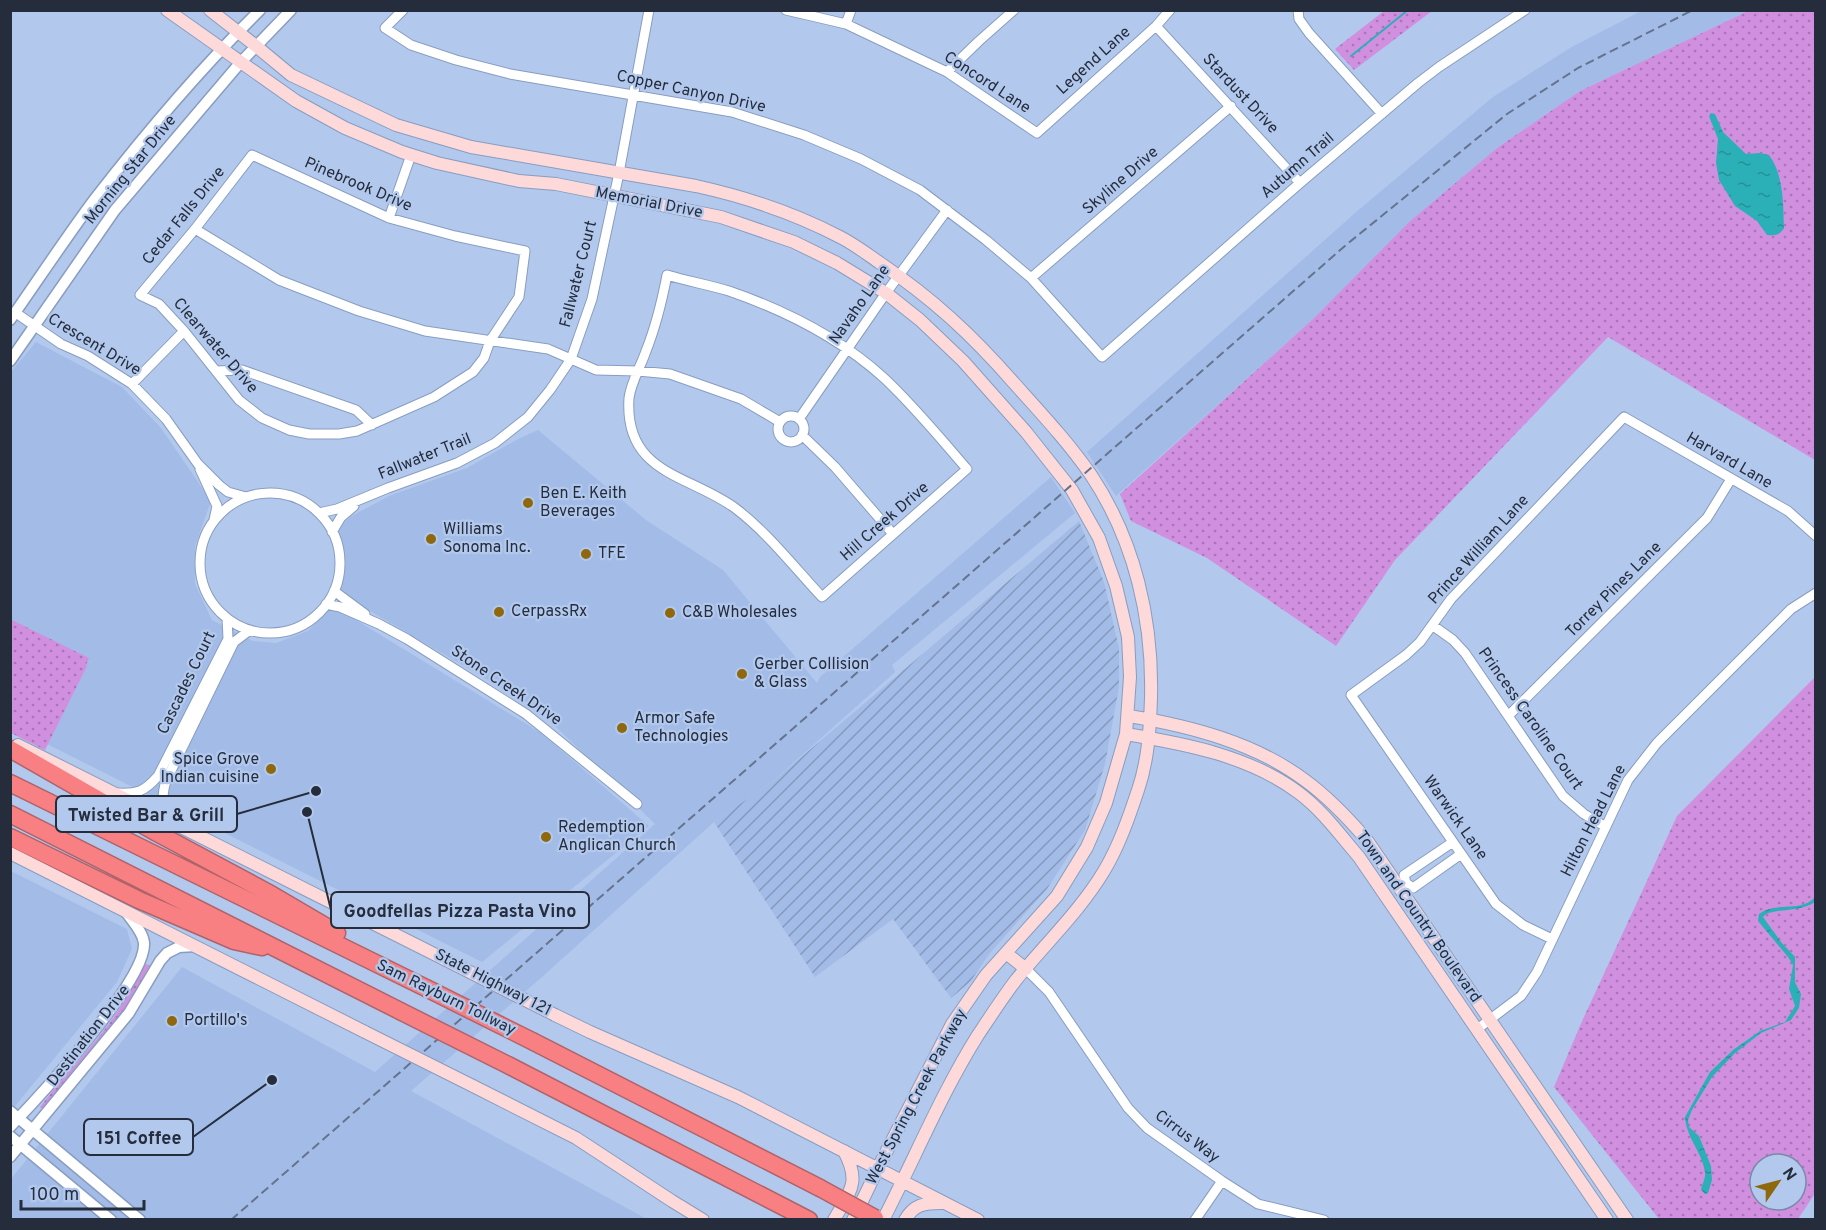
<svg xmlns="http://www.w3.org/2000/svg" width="1826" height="1230" font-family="Overpass,sans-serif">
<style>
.built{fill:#a3bce7}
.industrial{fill:url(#industrial-furrows)}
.grass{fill:url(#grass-dots);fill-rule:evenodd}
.water{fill:url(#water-ripples)}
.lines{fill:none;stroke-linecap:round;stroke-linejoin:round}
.stream{stroke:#2bb0b8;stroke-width:2}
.minor-casing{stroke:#889dc0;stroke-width:11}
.tertiary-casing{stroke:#889dc0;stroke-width:13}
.secondary-casing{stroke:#889dc0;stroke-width:14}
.motorway-casing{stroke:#ae636a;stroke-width:19}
.minor{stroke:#fff;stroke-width:9}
.tertiary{stroke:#fff;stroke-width:10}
.secondary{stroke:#fdd9da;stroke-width:12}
.motorway{stroke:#f88082;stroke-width:16}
.rail{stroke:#65738c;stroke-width:2;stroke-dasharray:9 4.5;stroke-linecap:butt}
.secondary-bridge-casing{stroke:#889dc0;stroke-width:14;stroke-linecap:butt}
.motorway-bridge-casing{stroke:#ae636a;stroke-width:19;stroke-linecap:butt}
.secondary-bridge{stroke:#fdd9da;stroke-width:12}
.motorway-bridge{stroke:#f88082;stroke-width:16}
.poi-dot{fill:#8f670c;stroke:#b2c8ed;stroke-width:2}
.labels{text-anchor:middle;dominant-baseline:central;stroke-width:4.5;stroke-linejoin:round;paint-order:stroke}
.street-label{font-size:16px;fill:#252d3c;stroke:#b2c8ed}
.poi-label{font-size:16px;fill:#252d3c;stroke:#b2c8ed;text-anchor:start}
.leader{fill:none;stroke:#252d3c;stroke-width:2}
.callout-dot{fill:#252d3c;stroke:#b2c8ed;stroke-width:2}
.callout{fill:#b2c8ed;stroke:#252d3c;stroke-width:2}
.callout-label{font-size:18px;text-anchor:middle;font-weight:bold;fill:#252d3c}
</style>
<defs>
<pattern id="industrial-furrows" width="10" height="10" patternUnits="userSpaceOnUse" patternTransform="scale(1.5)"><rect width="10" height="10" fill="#a3bce7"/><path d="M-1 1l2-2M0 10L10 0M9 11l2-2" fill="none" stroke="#8599bc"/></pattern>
<pattern id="grass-dots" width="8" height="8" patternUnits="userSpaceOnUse" patternTransform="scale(1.5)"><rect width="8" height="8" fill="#d18fdf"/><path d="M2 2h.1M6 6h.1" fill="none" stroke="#a975b6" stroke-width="1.8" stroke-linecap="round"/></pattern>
<pattern id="water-ripples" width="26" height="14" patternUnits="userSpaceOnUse" patternTransform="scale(1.5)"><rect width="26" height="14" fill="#2bb0b8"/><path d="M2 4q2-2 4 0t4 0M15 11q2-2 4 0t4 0" fill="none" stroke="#259097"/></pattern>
</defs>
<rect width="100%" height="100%" fill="#b2c8ed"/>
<path class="built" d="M1641 11H1748L1580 91 1497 148 1409 222 1314 318 1116 496 1087 452 1355 213 1493 97 1570 48Z
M36 342 122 387 161 428 211 501 195 546V584L212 620 253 641 276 643 308 631 333 606 541 733 649 826 482 962 11 726 10 373Z
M538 430 646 520 723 570 817 683 820 677 1051 477 1075 513 892 665 895 672 772 782 714 822 542 977 411 1091 647 1219 11 1220V1179L182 967 375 1072 655 824 538 709 339 593 346 563 338 528 350 517 389 496 467 468 518 439Z
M11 871 127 929 132 949 117 982 11 1111Z"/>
<path class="industrial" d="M1079 521 1104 582 1119 648V687L1105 764 1085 830 1047 889 990 953 970 982 951 998 893 919 815 977 714 822 772 782Z"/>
<path class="grass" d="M1384 11H1432L1354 70 1335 49Z
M1748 11H1815V460L1608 337 1395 560 1336 646 1207 558 1131 521 1120 494 1314 318 1409 222 1497 148 1580 91Z
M10 619 89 658 86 665 87 666 45 750 11 733Z
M1815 677 1816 1192 1798 1219H1659L1554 1087 1583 1019 1677 816ZM1760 1164H1796V1200H1760Z
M143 964 150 965 151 968 127 1008 44 1110 40 1107C76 1060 122 1020 143 964Z"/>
<path class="water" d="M1711 113 1715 114 1723 132 1746 154 1760 153 1769 155C1784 175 1783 204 1784 228 1780 235 1775 236 1767 235L1757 221 1735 206 1719 180 1716 163 1718 139 1709 116Z
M1815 897V902C1800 912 1782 908 1766 914L1763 917 1781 942 1795 957V982L1801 994 1799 1008 1791 1020 1761 1033 1735 1053 1712 1077 1692 1110 1688 1120 1689 1127 1699 1136 1711 1166 1712 1180 1708 1193 1705 1194 1701 1190C1702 1184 1706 1178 1705 1172 1702 1152 1686 1137 1685 1117L1710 1072 1733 1050 1760 1031 1785 1022 1795 1006 1789 989 1793 965 1788 957 1758 921 1759 914C1776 901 1801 913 1815 897Z"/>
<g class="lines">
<path class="stream" d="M1351 56 1408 10"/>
<g class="minor-casing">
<path id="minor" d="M403 10 385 28 411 45 456 60 510 74 732 112 804 135 861 159 920 190 986 240 1031 278 1102 357 1300 183 1418 83 1439 67 1525 10
M786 10 846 24 947 72 1037 133 1156 26 1170 10
M1298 10 1299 19 1309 33 1382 114
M846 24 851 10
M1156 26 1300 183
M947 72 979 41 1014 10
M252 155 389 218 455 236 525 251 519 297 490 341 484 358 473 372 434 397 357 431 339 434H309L289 430 262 418 239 400 184 331 159 304 140 295 195 229Z
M389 218 411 155
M195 229 279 280 359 311 425 331 548 349 596 370 638 371 670 374 741 399 780 422
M667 275C687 281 709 285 729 291 784 310 841 339 884 378 914 406 940 438 967 469L822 597C794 567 768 533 735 508 688 474 624 474 629 398 631 382 641 366 646 351 656 326 662 301 667 275Z
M1031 278 1231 106
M16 313 61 344 88 356 132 384 166 419 198 464 219 485 228 492 246 497
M216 371 242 370 356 410 372 425
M132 384 184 331
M778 429a13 13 0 1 1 26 0a13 13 0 1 1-26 0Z
M799 419 886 293 947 210
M802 435 835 467 893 534
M200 469 217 506 214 520
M200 563a70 70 0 1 1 140 0a70 70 0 1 1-140 0Z
M319 513 337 509 388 488 457 463 495 443 528 417 550 390 571 359 592 299 619 173 649 10
M332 532 341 517 354 506
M334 591 365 614
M326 604 340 607 379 624 407 639 526 714 637 804
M1432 625 1453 640 1465 653 1563 796 1584 814 1606 827
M1509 715 1707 518 1731 479
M117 793C137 794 144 792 158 776L228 639 227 618
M176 823C163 807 160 801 166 781L234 642 250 630
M1406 883 1404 875 1453 842
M1406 883 1413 888 1461 854
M1552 939 1523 925 1496 904 1351 695 1406 655 1420 642 1451 599 1624 417 1788 511 1816 536
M1026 969 1049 992 1128 1108 1147 1128 1222 1181 1258 1204 1324 1220
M1476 1030 1521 996 1537 972 1628 780 1657 743 1791 609 1816 593
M1195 1220 1222 1181"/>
</g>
<g class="tertiary-casing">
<path id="tertiary" d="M10 320C38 280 65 239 94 200 145 134 200 69 260 10
M10 361 115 210 240 63 291 10
M10 1111 140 1220
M10 1127C38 1098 147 980 144 943 143 932 132 921 126 912
M10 1136 111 1220
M10 1157 129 1013 160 961 167 953 179 947 195 946"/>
</g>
<g class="secondary-casing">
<path id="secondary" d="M167 10 296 101 345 128 402 152 437 163 519 181 556 184 721 217 794 242 837 263 886 293 920 320 963 361 1026 432 1072 490 1099 538 1116 586 1128 637 1130 677 1126 734 1106 803 1087 847 1057 896 986 975 952 1024 878 1168 853 1220
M210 10 256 46 291 75 396 125 471 147 696 186C746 197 794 213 840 237 854 244 867 254 880 263 933 299 971 334 1014 383 1040 412 1068 442 1091 475 1135 541 1153 620 1151 698 1150 729 1148 761 1138 790 1129 817 1119 846 1104 871 1080 911 1045 944 1016 980 1003 997 990 1017 978 1035 942 1092 914 1160 883 1220
M1129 716C1190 726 1256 743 1306 781 1329 798 1348 818 1366 839L1627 1220
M1126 734C1186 744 1250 756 1299 793 1323 811 1340 835 1359 857L1607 1220
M18 745 446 960
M10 853 365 1032
M1006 953 1026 969
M555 1015 590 1032 738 1097 978 1220
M473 1086 576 1138 672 1201 703 1220
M834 1220C850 1191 861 1183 844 1151
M905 1220C914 1204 925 1203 941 1203"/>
</g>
<g class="motorway-casing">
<path id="motorway" d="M10 749 157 833 267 892 337 933
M10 783 426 988
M10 814 400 1011
M10 837 139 900 234 941 262 947
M534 1042 820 1188
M510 1066 809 1220"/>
</g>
<use href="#minor" class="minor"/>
<use href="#tertiary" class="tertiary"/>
<use href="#secondary" class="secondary"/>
<use href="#motorway" class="motorway"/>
<path class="rail" d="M231 1220 1346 245 1507 114 1578 68 1693 10"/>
<g class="secondary-bridge-casing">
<path id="secondary-bridge" d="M446 960 555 1015
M365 1032 473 1086"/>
</g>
<g class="motorway-bridge-casing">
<path id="motorway-bridge" d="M426 988 534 1042
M400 1011 510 1066
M820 1188 875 1218"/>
</g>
<use href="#secondary-bridge" class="secondary-bridge"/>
<use href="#motorway-bridge" class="motorway-bridge"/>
</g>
<g class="poi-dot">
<circle cx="528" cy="503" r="6"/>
<circle cx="431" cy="539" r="6"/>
<circle cx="586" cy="554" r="6"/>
<circle cx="499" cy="612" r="6"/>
<circle cx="670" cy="613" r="6"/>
<circle cx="742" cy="674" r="6"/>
<circle cx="622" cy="728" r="6"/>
<circle cx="271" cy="769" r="6"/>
<circle cx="546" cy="837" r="6"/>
<circle cx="172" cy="1021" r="6"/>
</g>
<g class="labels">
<g class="street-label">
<text transform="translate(1094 61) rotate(-42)">Legend Lane</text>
<text transform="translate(987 83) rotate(33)">Concord Lane</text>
<text transform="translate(691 92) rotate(12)">Copper Canyon Drive</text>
<text transform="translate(1240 94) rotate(47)">Stardust Drive</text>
<text transform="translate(1298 166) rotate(-41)">Autumn Trail</text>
<text transform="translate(131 170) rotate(-51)">Morning Star Drive</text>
<text transform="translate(1121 181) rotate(-41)">Skyline Drive</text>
<text transform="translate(358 185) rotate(23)">Pinebrook Drive</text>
<text transform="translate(649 203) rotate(11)">Memorial Drive</text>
<text transform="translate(184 216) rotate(-51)">Cedar Falls Drive</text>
<text transform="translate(579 274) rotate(-76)">Fallwater Court</text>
<text transform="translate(860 305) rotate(-55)">Navaho Lane</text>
<text transform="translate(94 345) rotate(31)">Crescent Drive</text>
<text transform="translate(215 346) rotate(49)">Clearwater Drive</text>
<text transform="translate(425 457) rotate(-22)">Fallwater Trail</text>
<text transform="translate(1729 461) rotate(30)">Harvard Lane</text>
<text transform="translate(885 522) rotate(-41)">Hill Creek Drive</text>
<text transform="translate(1479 550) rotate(-48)">Prince William Lane</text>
<text transform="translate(1614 590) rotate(-45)">Torrey Pines Lane</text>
<text transform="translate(187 683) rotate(-64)">Cascades Court</text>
<text transform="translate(506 686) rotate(34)">Stone Creek Drive</text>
<text transform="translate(1530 719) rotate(55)">Princess Caroline Court</text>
<text transform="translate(1455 818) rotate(55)">Warwick Lane</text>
<text transform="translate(1594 821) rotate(-63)">Hilton Head Lane</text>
<text transform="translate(1418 917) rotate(55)">Town and Country Boulevard</text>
<text transform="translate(493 983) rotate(27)">State Highway 121</text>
<text transform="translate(446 998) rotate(26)">Sam Rayburn Tollway</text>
<text transform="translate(89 1036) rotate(-52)">Destination Drive</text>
<text transform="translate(917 1097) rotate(-62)">West Spring Creek Parkway</text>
<text transform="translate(1187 1137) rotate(37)">Cirrus Way</text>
</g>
<g class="poi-label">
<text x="540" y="494">Ben E. Keith<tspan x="540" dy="18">Beverages</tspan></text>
<text x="443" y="530">Williams<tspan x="443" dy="18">Sonoma Inc.</tspan></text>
<text x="598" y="554">TFE</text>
<text x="511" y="612">CerpassRx</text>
<text x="682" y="613">C&amp;B Wholesales</text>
<text x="754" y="665">Gerber Collision<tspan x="754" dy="18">&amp; Glass</tspan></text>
<text x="634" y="719">Armor Safe<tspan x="634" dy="18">Technologies</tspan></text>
<text x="259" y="760" text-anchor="end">Spice Grove<tspan x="259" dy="18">Indian cuisine</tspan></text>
<text x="558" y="828">Redemption<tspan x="558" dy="18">Anglican Church</tspan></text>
<text x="184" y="1021">Portillo's</text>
</g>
</g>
<path class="leader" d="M316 791L237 814M307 812L331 910M272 1080L193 1137"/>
<g class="callout-dot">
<circle cx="316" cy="791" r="6"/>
<circle cx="307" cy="812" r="6"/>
<circle cx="272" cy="1080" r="6"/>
</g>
<g class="callout">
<rect x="56" y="796" width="181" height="36" rx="6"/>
<rect x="331" y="892" width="258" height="36" rx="6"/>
<rect x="84" y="1119" width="109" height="36" rx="6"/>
</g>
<g class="callout-label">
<text x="146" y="821">Twisted Bar &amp; Grill</text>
<text x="460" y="917">Goodfellas Pizza Pasta Vino</text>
<text x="139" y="1144">151 Coffee</text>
</g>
<rect width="1826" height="1230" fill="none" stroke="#252d3c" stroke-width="24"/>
<g transform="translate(1778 1182) rotate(55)"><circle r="28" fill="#b2c8ed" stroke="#7a8aa6" stroke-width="1.5"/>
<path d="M0-4.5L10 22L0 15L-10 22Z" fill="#8f670c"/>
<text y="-9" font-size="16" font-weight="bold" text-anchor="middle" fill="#252d3c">N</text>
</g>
<path d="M21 1200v9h123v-9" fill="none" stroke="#252d3c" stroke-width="3"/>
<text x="30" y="1200" font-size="18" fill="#252d3c" stroke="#b2c8ed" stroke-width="4.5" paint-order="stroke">100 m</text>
</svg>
